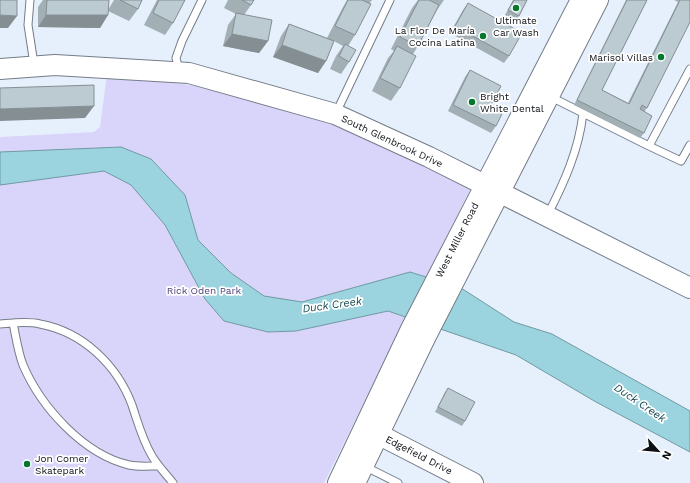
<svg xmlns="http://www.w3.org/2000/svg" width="690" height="483" font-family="'Work Sans',sans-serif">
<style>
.green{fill:#d9d4fa}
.water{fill:#9bd4de;stroke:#709aa2}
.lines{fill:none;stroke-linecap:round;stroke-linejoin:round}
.lane-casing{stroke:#747d87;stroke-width:9}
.secondary-casing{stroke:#747d87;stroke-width:22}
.lane{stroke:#fff;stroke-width:7}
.secondary{stroke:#fff;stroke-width:20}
.wall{fill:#a2afb5}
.shaded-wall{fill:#848e93}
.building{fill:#bccbd2;stroke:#848e93}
.poi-dot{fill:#05782d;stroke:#fff;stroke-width:1.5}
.labels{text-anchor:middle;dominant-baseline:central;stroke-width:3.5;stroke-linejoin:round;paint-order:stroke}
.poi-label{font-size:10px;fill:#0d1115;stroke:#fff;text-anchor:end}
.street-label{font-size:10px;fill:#0d1115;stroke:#fff}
.park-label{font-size:10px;fill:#4f437a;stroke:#fff}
.water-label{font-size:11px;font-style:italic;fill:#1b4c54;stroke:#fff}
</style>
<rect width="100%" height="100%" fill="#e6f0fc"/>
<path class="green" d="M107 74 212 88 272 103 357 133 471 188 324 483H0V137L94 132 100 127Z"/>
<path class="water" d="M121 147 151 159 185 195 198 240 231 273 264 296 302 302 410 272 461 288 514 322 552 334 690 411V452L596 402 516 355 388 311 296 331 268 332 224 321 205 299 165 225 131 185 104 171 0 185V152Z"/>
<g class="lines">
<g class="lane-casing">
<path id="lane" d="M30 0 28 25 34 64
M179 70 176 58 182 41 202 0
M549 96 649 146 690 69
M336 113 390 0
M649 146 681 161 690 145
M547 216C564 183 579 150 583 113
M13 323C16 337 18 352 23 365 41 407 83 454 129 465 138 467 150 466 159 466
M0 324C13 323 27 321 40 324 83 332 117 365 132 405 138 423 142 439 152 456 158 466 166 474 173 483
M364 466 398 483"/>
</g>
<g class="secondary-casing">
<path id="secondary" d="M0 69 55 65 189 73 335 114 429 157 690 288
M368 429 473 483
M338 483 411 329 581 0
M355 483 426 336 598 0"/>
</g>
<use href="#lane" class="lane"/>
<use href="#secondary" class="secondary"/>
</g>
<path class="wall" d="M43 0H109L108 10 114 0H142L138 9 129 21 108 11V15L100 28 38 27V7Z
M157 0H185L173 23 165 35 144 25Z
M228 0H254L251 5 244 15 268 41 259 53 223 46 228 25 236 14 224 8Z
M347 0H372L369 4 355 35 348 46 349 62 341 74 330 69 336 56 343 46 334 41 326 61 318 73 273 57 281 36 289 24 327 38 343 7Z
M418 0H444L437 10 418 46 413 54 400 88 391 101 372 91 388 58 394 51 391 49 412 8Z
M513 0H527L519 16 516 21 505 15Z
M626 0H647L602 90 628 103 678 2 674 0H690L647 108 644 112V133L640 138 574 105Z
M468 3 509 56 504 63 450 33 463 10Z
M470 70 490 107 496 126 491 133 448 111 465 77Z
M448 388 465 421 462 426 435 412 445 392Z"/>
<path class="shaded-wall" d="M0 15 17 16 8 28H0Z
M46 15H108L100 28 38 27Z
M232 34 268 41 259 53 223 46Z
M282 45 326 61 318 73 273 57Z
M94 106 85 118 0 121V109Z"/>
<path class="building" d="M0 0H17V16L0 15Z
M47 0H109L108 15H46Z
M120 0H142L138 9Z
M159 0H185L173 23 153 13Z
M242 0H254L251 5Z
M348 0H362L371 4 355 35 335 26Z
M419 0H429L439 5 418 46 400 37Z
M514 0H527L519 16 508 10Z
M627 0H647L602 90 629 104 680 0H690V22L647 108 642 105 640 109 652 116 644 133 577 100Z
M468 3 522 33 509 56 455 26Z
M236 13 272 20 268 41 232 34Z
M289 24 334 41 326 61 282 45Z
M345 44 356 50 349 62 339 56Z
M397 46 416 56 400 88 380 78Z
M470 70 501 86 490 107 502 114 496 126 453 105Z
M94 85V106L0 109V88Z
M448 388 475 402 465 421 438 407Z"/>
<g class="poi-dot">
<circle cx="516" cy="8" r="4"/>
<circle cx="483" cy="36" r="4"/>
<circle cx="661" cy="57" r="4"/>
<circle cx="472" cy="102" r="4"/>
<circle cx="27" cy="464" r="4"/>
</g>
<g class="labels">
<g class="poi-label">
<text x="516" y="20" text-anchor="middle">Ultimate<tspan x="516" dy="12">Car Wash</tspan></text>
<text x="475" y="30">La Flor De María<tspan x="475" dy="12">Cocina Latina</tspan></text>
<text x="653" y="57">Marisol Villas</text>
<text x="480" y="96" text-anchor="start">Bright<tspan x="480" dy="12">White Dental</tspan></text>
<text x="35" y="458" text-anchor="start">Jon Comer<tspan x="35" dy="12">Skatepark</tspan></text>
</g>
<g class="street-label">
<text transform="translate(392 141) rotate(25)">South Glenbrook Drive</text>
<text transform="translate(457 240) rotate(-63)">West Miller Road</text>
<text transform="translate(419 455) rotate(27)">Edgefield Drive</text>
</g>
<g class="park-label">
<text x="204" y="290">Rick Oden Park</text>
</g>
<g class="water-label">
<text transform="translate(332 305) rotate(-8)">Duck Creek</text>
<text transform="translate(640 403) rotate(34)">Duck Creek</text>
</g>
</g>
<g transform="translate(658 451) rotate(117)" stroke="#ffffff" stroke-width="3" paint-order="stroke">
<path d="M0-3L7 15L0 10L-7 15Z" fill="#0d1115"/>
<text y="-6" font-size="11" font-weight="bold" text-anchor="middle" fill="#0d1115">N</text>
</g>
</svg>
